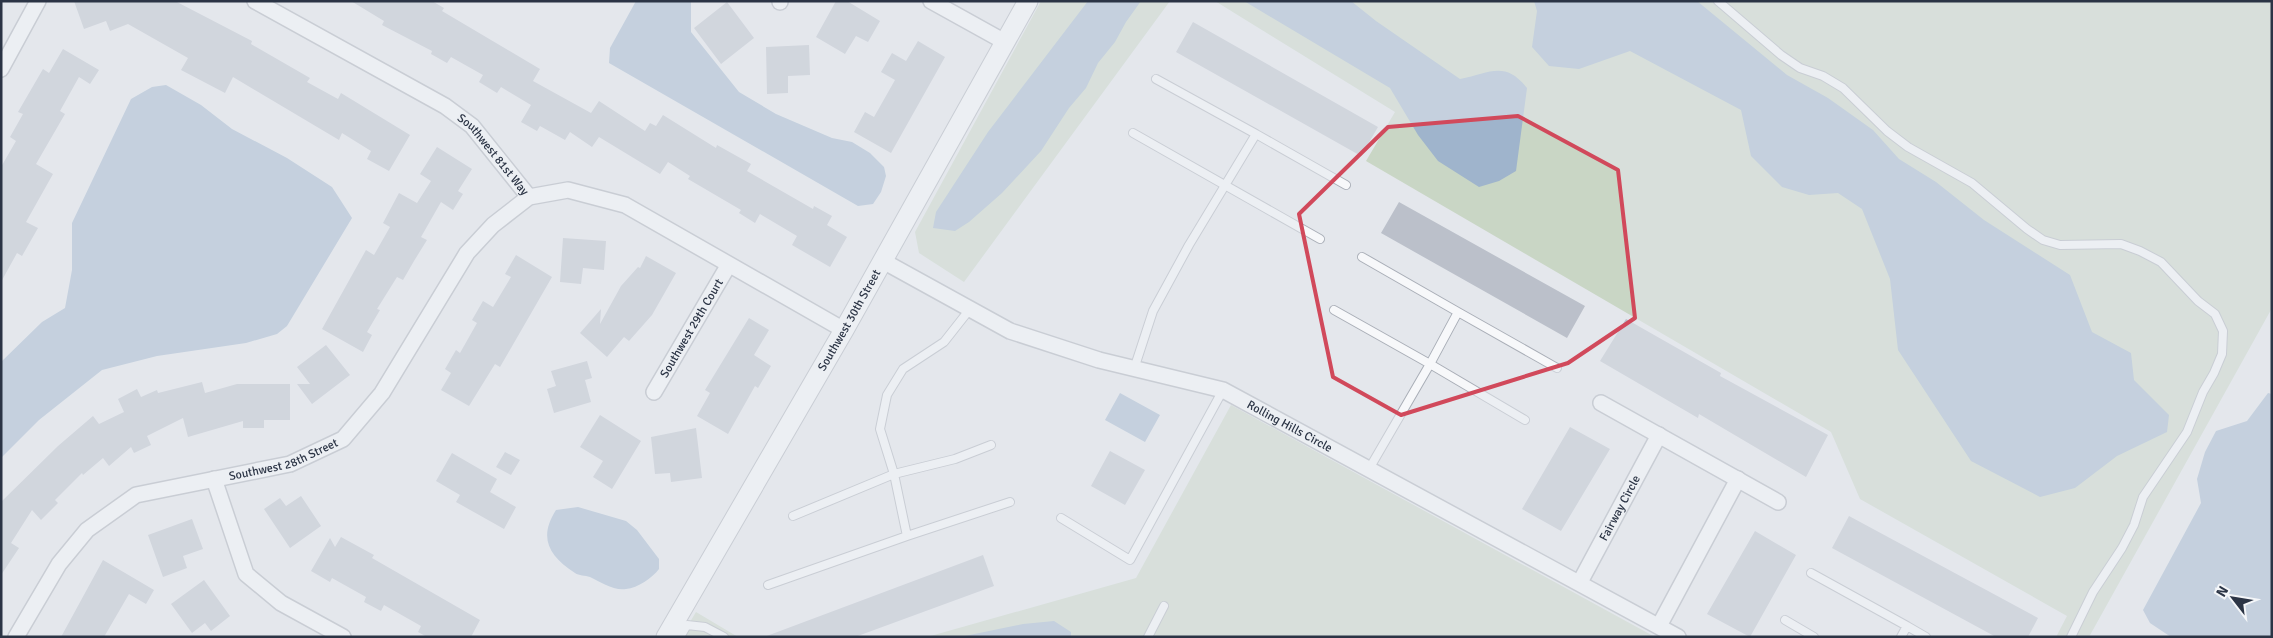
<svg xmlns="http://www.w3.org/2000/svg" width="2273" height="638" font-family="Signika,sans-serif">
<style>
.green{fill:#c9d6c5}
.water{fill:#9fb4cc}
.building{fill:#bbc0ca}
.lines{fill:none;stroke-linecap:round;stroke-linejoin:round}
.service-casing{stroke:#a9aeb7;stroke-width:10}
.minor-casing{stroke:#a9aeb7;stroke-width:18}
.tertiary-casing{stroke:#a9aeb7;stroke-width:21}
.service{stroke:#f7f8fa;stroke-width:8}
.minor{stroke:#f7f8fa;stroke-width:15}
.tertiary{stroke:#f7f8fa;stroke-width:19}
.marked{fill:none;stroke:#d1495b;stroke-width:4;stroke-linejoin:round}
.labels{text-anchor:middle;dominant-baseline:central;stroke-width:4.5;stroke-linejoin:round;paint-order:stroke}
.street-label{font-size:12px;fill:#2b3445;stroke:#f4f6f9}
</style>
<rect width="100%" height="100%" fill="#e4e7ec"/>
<path class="green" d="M1041 1H1170L964 282 919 253 915 232Z
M1215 1H2272V308L2089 637H2056L2067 616 1860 499 1831 432 1366 161 1395 112Z
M1231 405 1655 637H927L1136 578Z
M696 612 738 637H681Z"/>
<path class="water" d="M636 1H691V32L739 92 776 114 832 138 852 142 870 153 884 167 886 176 881 192 873 204 858 206 609 63 610 48Z
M1088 1H1141L1126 22 1115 42 1098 63 1086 88 1069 108 1041 151 1002 193 969 222 955 231 933 228 936 212 988 132Z
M1244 1H1351L1376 21 1460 79C1490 73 1505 60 1527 88L1516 171 1499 181 1479 187 1438 161 1418 135 1390 88Z
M1534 1H1697L1787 75 1828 98 1873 130 1899 159 1936 182 1984 220 2070 275 2092 332 2131 353 2134 380 2169 415 2167 432 2117 456 2075 488 2040 497 1971 461 1898 350 1890 279 1862 209 1838 193 1809 195 1782 187 1751 156 1741 110 1630 51 1579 69 1549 66 1532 47 1537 11Z
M166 85 201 105 232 129 287 158 332 187 352 218 287 326 277 334 246 343 157 356 102 370 39 420 1 458V362L42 322 65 308 72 270V223L131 99 152 87Z
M1120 393 1160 415 1145 442 1105 420Z
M2268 393 2272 394V637H2171L2150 623 2143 610 2201 503 2197 479 2205 452 2216 431 2247 421Z
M578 507 626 521 637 530 659 559V569C652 578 638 588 626 589 614 591 600 582 590 577 585 575 579 576 575 573 549 556 538 538 556 510Z
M1054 621 1071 632V637H960L1023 624Z"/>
<path class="building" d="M74 1H175L252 41 251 44 310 78 307 82 338 99 341 93 410 135 389 171 367 159 371 151 342 133 339 140 233 77 225 93 181 70 188 58 128 24 110 31 106 21 84 29Z
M351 1H432L444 8 442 11 540 69 533 81 591 113 599 101 645 131 650 123 656 126 663 115 716 148 717 145 751 164 747 171 813 209 814 206 832 216 827 225 847 237 830 267 792 245 797 236 760 214 755 223 739 213 741 210 688 179 690 176 668 162 660 174 599 137 592 147 570 132 565 140 540 126 537 131 521 122 531 105 501 87 497 93 479 82 483 75 451 57 447 63 431 54 432 51 382 25 384 21Z
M836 1H847L880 21 868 42 856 36 845 54 816 37Z
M727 2 754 38 721 64 694 28Z
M1193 22 1378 127 1361 156 1176 52Z
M918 41 945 57 891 153 854 132 865 112 874 117 895 80 881 72 892 53 906 61Z
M809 45 810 75 788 76V93L767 94 766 47Z
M63 49 99 70 90 84 79 77 60 111 65 114 36 164 53 174 26 222 38 228 22 256 17 253 1 282V167L16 141 10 137 23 114 18 112 43 69 49 73Z
M437 147 472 169 458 191 463 194 453 210 441 202 421 237 427 240 414 261 403 280 397 277 377 309 380 310 367 332 372 335 363 352 322 329 366 250 374 255 390 227 383 223 399 193 417 203 431 181 420 174Z
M1399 202 1585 306 1567 338 1381 233Z
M563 238 606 241 604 270 583 268 581 284 560 282Z
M516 255 552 277 500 367 495 364 469 406 441 390 451 373 445 369 456 350 460 353 477 323 472 320 483 301 493 307 511 277 505 274Z
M646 256 676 273 652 315 629 341 624 337 607 357 580 333 601 309 600 324 621 286 638 267 640 268Z
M749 318 769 330 754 355 771 366 758 388 755 386 728 434 697 416 710 393 705 390Z
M1626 319 1721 373 1720 376 1828 435 1806 477 1699 414 1698 418 1600 361Z
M326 345 350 375 312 404 297 384H310L297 367Z
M587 361 592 378 585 380 591 402 554 413 547 389 556 386 551 371Z
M202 382 205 393 237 384H290V420H264V428H243V421L188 437 183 418 147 436 151 445 134 453 131 447 109 466 103 458 83 475 82 473 55 500 58 503 41 520 32 510 11 543 19 548 1 575V502L58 446 93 416 99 424 124 412 118 399 137 389 141 397 157 390 158 393Z
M600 415 641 441 612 489 593 477 603 461 580 447Z
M1570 427 1610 449 1561 531 1522 509Z
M696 428 702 478 671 482 670 473 655 474 651 437Z
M1110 451 1145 470 1125 505 1091 486Z
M505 452 520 460 511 475 496 467Z
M452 453 497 479 490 492 516 507 504 529 456 502 460 495 436 481Z
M301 496 321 526 290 548 264 509 280 498 286 506Z
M1849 516 2038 618 2028 637H1996L1832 548Z
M192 519 203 549 183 556 187 568 163 577 148 535Z
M1755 531 1796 555 1750 637 1707 614Z
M341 537 374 555 372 558 480 620 471 637H427L418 632 421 626 384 605 381 611 364 602 366 597 332 578 330 582 311 571 330 538 335 547Z
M983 555 994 586 855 637H764Z
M103 560 154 590 146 604 129 594 104 637H61Z
M204 580 230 616 211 631 205 623 192 633 171 604Z"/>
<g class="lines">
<g class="service-casing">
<path id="service" d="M1718 1 1781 55 1800 68 1823 76 1843 88 1887 131 1908 147 1972 183 2027 229 2043 240 2060 245 2121 244 2140 251 2161 262 2198 301 2215 314 2223 331 2222 354 2214 373 2203 392 2187 432 2143 497 2134 525 2122 548 2093 592 2071 637
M1156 79 1256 134
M1133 133 1320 239
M1362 257 1458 312
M1334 310 1430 364 1458 312 1557 368
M1134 369 1153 311 1189 245 1256 134 1346 185
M1369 469 1430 364 1525 420
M793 516 894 474 880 429 887 395 903 369 944 342 970 309
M1061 518 1130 560 1223 390
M907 536 1010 502
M1811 573 1907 626
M768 585 907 536 894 474 955 459 991 445
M1785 620 1814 637
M680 637 687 625 705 627 724 637
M1148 637 1164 606
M1901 637 1907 626 1926 637"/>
</g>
<g class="minor-casing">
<g id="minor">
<path id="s1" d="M255 1 445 106 472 126 529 197"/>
<path d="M931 1 1005 42"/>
<path d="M780 2V1"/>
<path d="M1 69 38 1"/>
<path id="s2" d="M883 261 1010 331 1099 360 1223 390 1678 637"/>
<path id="s3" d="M654 392 728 266"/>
<path d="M1601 403 1778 502"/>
<path d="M214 479 246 574 281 603 343 637"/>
<path id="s4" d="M1580 582 1659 435"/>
<path d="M1659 626 1738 479"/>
<path id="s5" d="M16 637 59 564 87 530 136 495 290 464 343 439 382 393 467 253 493 225 529 197 568 190 625 205 844 330"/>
</g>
</g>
<g class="tertiary-casing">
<g id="tertiary">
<path id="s6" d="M666 637 844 330 1028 1"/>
</g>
</g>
<use href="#service" class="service"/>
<use href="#minor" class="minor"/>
<use href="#tertiary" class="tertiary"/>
</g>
<path d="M0 0H2273V638H0ZM1518 116 1618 170 1635 318 1568 363 1401 415 1333 377 1299 214 1388 127Z" fill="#e4e7ec" fill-opacity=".55" fill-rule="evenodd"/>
<path class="marked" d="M1518 116 1618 170 1635 318 1568 363 1401 415 1333 377 1299 214 1388 127Z"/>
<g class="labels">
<g class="street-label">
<text stroke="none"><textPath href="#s1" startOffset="286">Southwest 81st Way</textPath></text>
<text stroke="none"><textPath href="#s6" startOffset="366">Southwest 30th Street</textPath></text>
<text stroke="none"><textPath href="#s3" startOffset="74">Southwest 29th Court</textPath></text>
<text stroke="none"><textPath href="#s2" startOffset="442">Rolling Hills Circle</textPath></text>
<text stroke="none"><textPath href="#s5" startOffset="341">Southwest 28th Street</textPath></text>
<text stroke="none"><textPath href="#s4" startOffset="84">Fairway Circle</textPath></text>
</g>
</g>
<rect width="2273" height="638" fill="none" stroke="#2b3445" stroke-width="5"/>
<g transform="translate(2233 598) rotate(301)" stroke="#f4f6f9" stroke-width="4" paint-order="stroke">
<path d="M0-4L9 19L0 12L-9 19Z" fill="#2b3445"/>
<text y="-8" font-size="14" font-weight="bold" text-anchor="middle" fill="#2b3445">N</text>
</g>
</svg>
